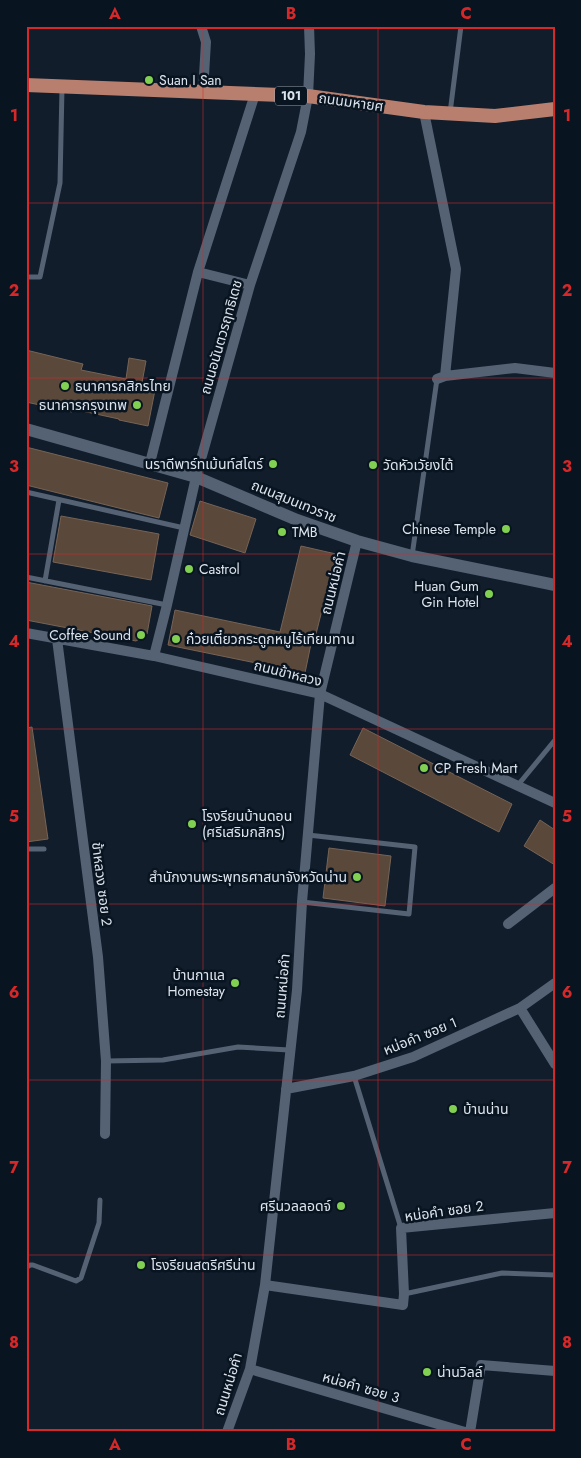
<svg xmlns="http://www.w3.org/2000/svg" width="581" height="1458" font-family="Jost,'Noto Sans Thai',sans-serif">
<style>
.building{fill:#5a483b;stroke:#766355}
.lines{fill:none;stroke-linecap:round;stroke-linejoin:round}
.service{stroke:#556274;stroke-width:5}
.minor{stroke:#556274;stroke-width:10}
.tertiary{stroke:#556274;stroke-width:12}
.primary{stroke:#b87f6e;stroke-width:14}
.grid{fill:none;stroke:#d62828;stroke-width:1;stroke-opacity:0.55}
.poi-dot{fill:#81d051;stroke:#091421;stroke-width:2}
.labels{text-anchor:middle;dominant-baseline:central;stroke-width:5;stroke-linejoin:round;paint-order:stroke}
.shield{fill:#091421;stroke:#9da6b0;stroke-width:1}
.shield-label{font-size:12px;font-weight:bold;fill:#dce4ee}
.poi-label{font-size:14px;fill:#dce4ee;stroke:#091421;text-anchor:start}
.street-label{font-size:14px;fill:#dce4ee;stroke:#091421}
.neatline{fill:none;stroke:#d62828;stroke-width:2}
.grid-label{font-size:16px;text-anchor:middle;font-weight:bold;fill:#d62828}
</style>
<rect width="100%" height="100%" fill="#111d2b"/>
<path class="building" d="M26 350 83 364 81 370 126 379 129 358 146 361 141 388 155 390 148 426 119 420V419L73 409 72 412 26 402Z
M26 447 168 483 159 518 26 485Z
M200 501 256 519 245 553 190 535Z
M61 516 159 534 151 580 53 562Z
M301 546 336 554 316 634H313L305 673 168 645 175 610 280 632Z
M26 582 152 606 147 634 136 641 26 620Z
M32 727 48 839 26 842V728Z
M363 728 512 804 499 832 350 755Z
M540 820 555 830V865L524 846Z
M329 848 391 856 385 906 323 898Z"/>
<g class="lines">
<path class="service" d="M450 113 461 26
M26 277H40L60 183 62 88
M26 492 184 528
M412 556 437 379
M26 577 167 605
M45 581 59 500
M518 785 555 740
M26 849H44
M302 902 409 914 415 847 308 835
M106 1061 163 1060 238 1047 289 1050
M354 1076 401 1228
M26 1268 30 1265H33L76 1281 81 1278 99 1223 100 1200
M404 1294 502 1273 555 1275"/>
<path class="minor" d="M201 26 206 42 203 92
M424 112 456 269 445 376
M198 272 250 285
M437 379 445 376 515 368 555 373
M150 463 198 272 255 94
M26 633 154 656 320 694 555 803
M57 639 98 957 106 1061 105 1134
M154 656 167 605 196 477 250 285 301 132 308 96 310 54 309 26
M508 924 555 888
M520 1008 555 1064
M286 1089 354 1076 413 1057 520 1008 555 983
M265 1285 403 1305 404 1294 401 1228 555 1213
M250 1369 465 1432
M227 1432 250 1369 265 1285 297 990 302 902 320 694 357 541
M470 1432 481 1365 555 1371"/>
<path class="tertiary" d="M26 429 196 477 297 520 357 541 412 556 555 585"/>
<path class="primary" d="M26 85 308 96 424 112 495 116 555 109"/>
</g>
<path class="grid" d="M203 26V1432M378 26V1432M26 203H555M26 378H555M26 554H555M26 729H555M26 904H555M26 1080H555M26 1255H555"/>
<g class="poi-dot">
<circle cx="149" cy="80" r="5"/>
<circle cx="65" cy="386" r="5"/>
<circle cx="137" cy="405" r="5"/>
<circle cx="273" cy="464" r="5"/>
<circle cx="373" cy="465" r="5"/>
<circle cx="506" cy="529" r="5"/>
<circle cx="282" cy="532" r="5"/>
<circle cx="189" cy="569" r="5"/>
<circle cx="489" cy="594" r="5"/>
<circle cx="141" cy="635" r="5"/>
<circle cx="176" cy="639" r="5"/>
<circle cx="424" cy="768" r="5"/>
<circle cx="192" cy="824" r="5"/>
<circle cx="357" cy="877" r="5"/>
<circle cx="235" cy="983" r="5"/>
<circle cx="453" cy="1109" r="5"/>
<circle cx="341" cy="1206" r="5"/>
<circle cx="141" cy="1265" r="5"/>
<circle cx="427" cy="1372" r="5"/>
</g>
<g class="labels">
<rect class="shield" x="275" y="86.5" width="32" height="19" rx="4"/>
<g class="shield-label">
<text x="291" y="96">101</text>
</g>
<g class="poi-label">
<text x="159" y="80">Suan I San</text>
<text x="75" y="386">ธนาคารกสิกรไทย</text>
<text x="127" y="405" text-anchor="end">ธนาคารกรุงเทพ</text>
<text x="263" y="464" text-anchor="end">นราดีพาร์ทเม้นท์สโตร์</text>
<text x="383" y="465">วัดหัวเวัยงไต้</text>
<text x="496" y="529" text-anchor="end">Chinese Temple</text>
<text x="292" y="532">TMB</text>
<text x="199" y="569">Castrol</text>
<text x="479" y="586" text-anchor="end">Huan Gum<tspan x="479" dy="16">Gin Hotel</tspan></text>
<text x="131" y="635" text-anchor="end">Coffee Sound</text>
<text x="186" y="639">ก๋วยเตี๋ยวกระดูกหมูไร้เทียมทาน</text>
<text x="434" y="768">CP Fresh Mart</text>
<text x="202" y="816">โรงรียนบ้านดอน<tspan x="202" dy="16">(ศรีเสริมกสิกร)</tspan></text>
<text x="347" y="877" text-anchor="end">สำนักงานพระพุทธศาสนาจังหวัดน่าน</text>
<text x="225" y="975" text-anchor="end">บ้านกาแล<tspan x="225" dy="16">Homestay</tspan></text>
<text x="463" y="1109">บ้านน่าน</text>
<text x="331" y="1206" text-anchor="end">ศรีนวลลอดจ์</text>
<text x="151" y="1265">โรงรียนสตรีศรีน่าน</text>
<text x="437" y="1372">น่านวิลล์</text>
</g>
<g class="street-label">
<text transform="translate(351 102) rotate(8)">ถนนมหายศ</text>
<text transform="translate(221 337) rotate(-74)">ถนนอนันตวรฤทธิเดช</text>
<text transform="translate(294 501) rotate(22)">ถนนสุมนเทวราช</text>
<text transform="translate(333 583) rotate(-76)">ถนนหน่อคำ</text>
<text transform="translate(288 673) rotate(14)">ถนนข้าหลวง</text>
<text transform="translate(102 884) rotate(83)">ข้าหลวง ซอย 2</text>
<text transform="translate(282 986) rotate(-85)">ถนนหน่อคำ</text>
<text transform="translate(420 1036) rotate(-22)">หน่อคำ ซอย 1</text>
<text transform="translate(444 1211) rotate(-8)">หน่อคำ ซอย 2</text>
<text transform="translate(228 1384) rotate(-73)">ถนนหน่อคำ</text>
<text transform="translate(361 1387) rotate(16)">หน่อคำ ซอย 3</text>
</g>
</g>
<rect width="581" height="1458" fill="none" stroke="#091421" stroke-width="55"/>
<rect x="28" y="28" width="526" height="1402" class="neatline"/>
<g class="grid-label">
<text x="115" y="19">A</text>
<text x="291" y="19">B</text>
<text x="466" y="19">C</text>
<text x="14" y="121">1</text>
<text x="567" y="121">1</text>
<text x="14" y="296">2</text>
<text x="567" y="296">2</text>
<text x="14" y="472">3</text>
<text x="567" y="472">3</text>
<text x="14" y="647">4</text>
<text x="567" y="647">4</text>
<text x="14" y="822">5</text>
<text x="567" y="822">5</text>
<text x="14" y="998">6</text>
<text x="567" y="998">6</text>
<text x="14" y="1173">7</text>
<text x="567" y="1173">7</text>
<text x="14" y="1348">8</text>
<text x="567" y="1348">8</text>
<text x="115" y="1450">A</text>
<text x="291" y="1450">B</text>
<text x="466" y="1450">C</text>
</g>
</svg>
